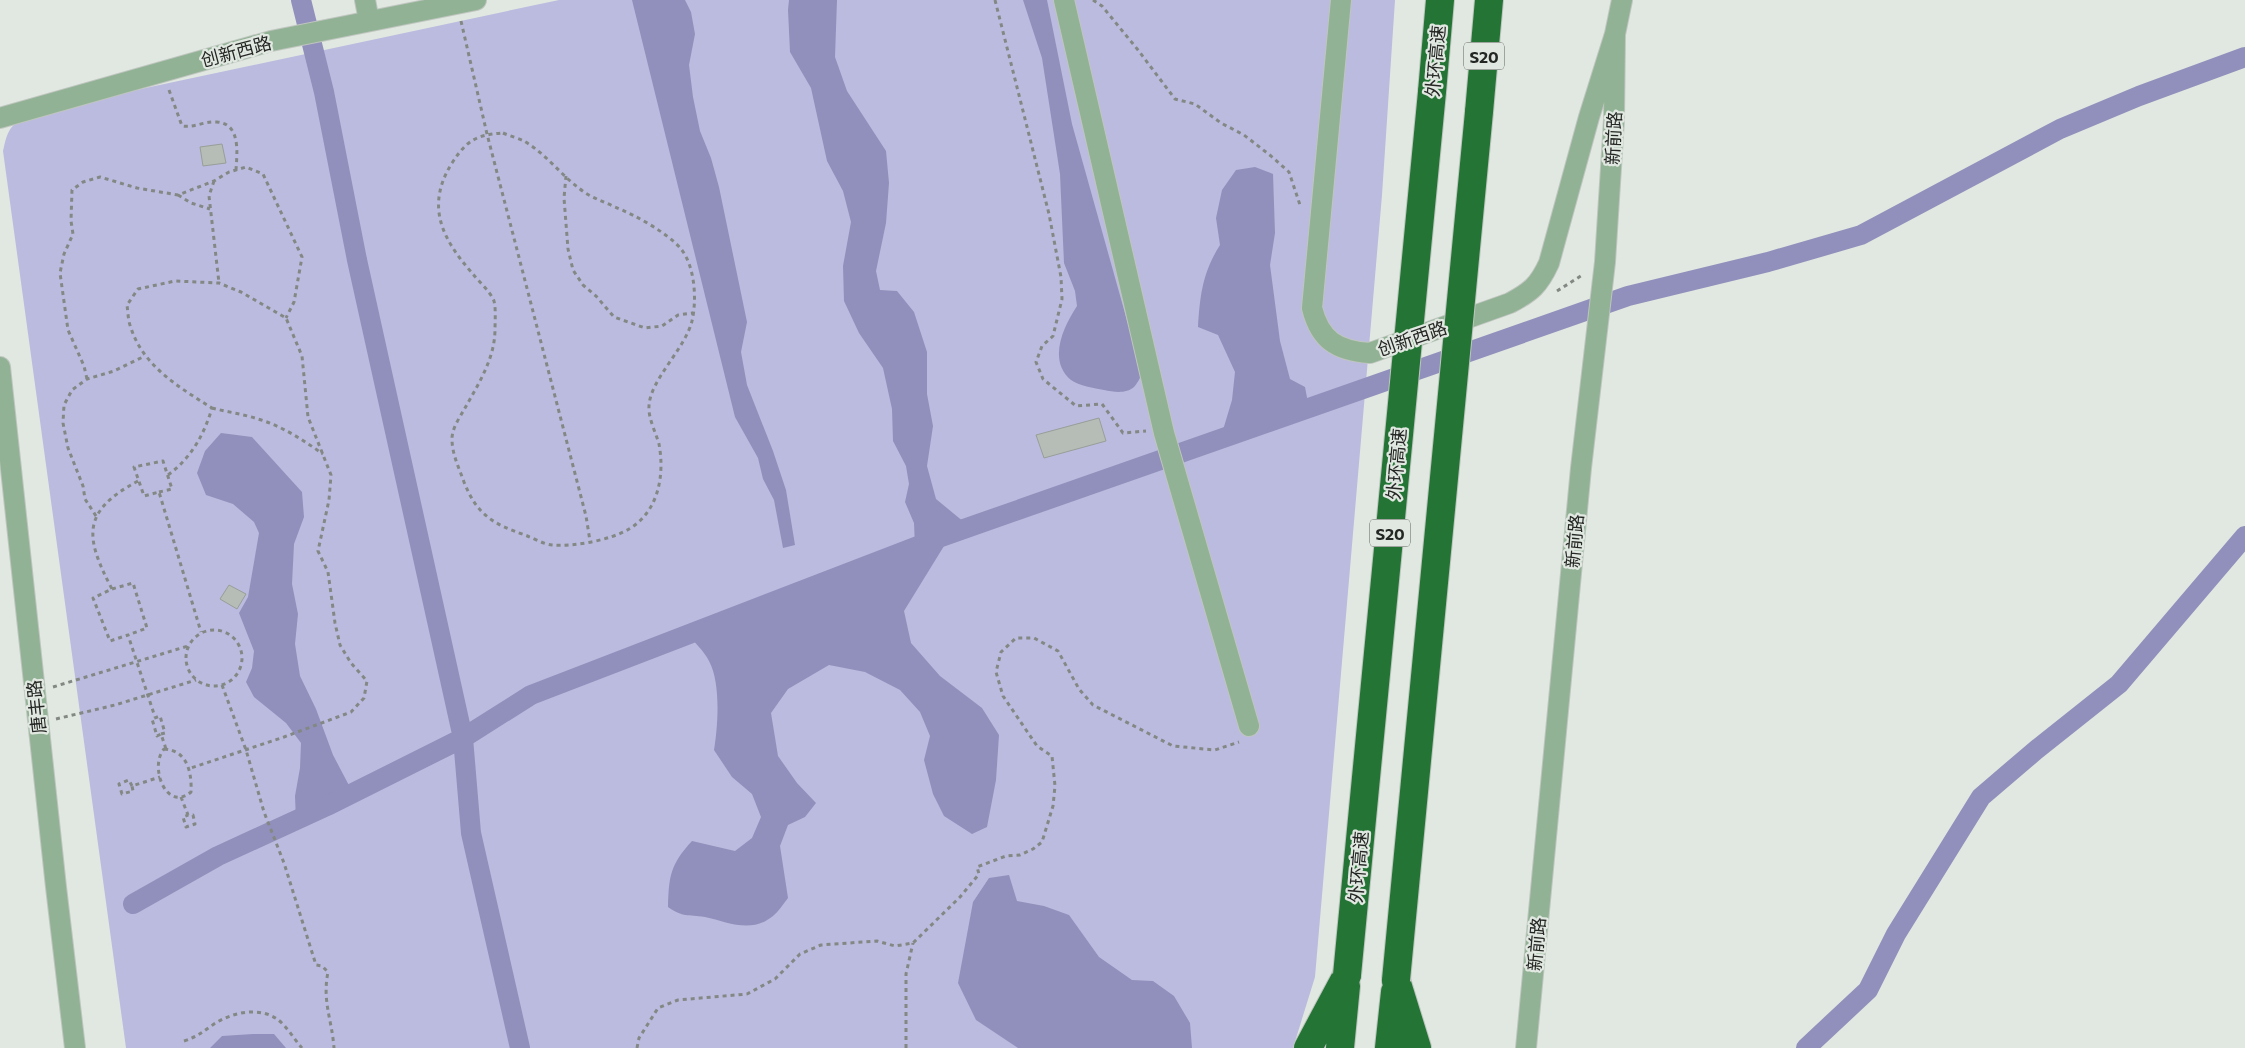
<svg xmlns="http://www.w3.org/2000/svg" width="2245" height="1048" font-family="Commissioner,'Noto Sans SC',sans-serif">
<style>
.green{fill:#bbbbdf}
.water{fill:#9190bc}
.lines{fill:none;stroke-linecap:round;stroke-linejoin:round}
.canal{stroke:#9190bc;stroke-width:20}
.building{fill:#b6bcb6;stroke:#989e98}
.minor-casing{stroke:#bfc5bf;stroke-width:22}
.motorway-casing{stroke:#bfc5bf;stroke-width:30}
.path{stroke:#848884;stroke-width:3;stroke-dasharray:4 4;stroke-linecap:butt}
.minor{stroke:#91b294;stroke-width:20}
.motorway{stroke:#247535;stroke-width:28}
.motorway-bridge-casing{stroke:#bfc5bf;stroke-width:30;stroke-linecap:butt}
.motorway-bridge{stroke:#247535;stroke-width:28}
.labels{text-anchor:middle;dominant-baseline:central;stroke-width:4.5;stroke-linejoin:round;paint-order:stroke}
.shield{fill:#e1e8e1;stroke:#5d615d;stroke-width:1}
.shield-label{font-size:16px;font-weight:bold;fill:#252725}
.street-label{font-size:18px;fill:#252725;stroke:#e1e8e1}
</style>
<rect width="100%" height="100%" fill="#e1e8e1"/>
<path class="green" d="M559 0H1395L1382 195 1315 977 1293 1048H126L3 151C5 143 6 135 11 128 20 116 73 105 89 100Z"/>
<path class="water" d="M632 0H685L691 12 695 34 689 65 693 97 700 131 711 158 719 187 747 322 741 352 747 385 773 451 786 490 795 545 783 548 774 500 763 479 758 458 735 417Z
M789 0H837L835 57 847 91 886 151 889 183 886 223 876 271 880 290 897 291 914 312 927 352V394L933 426 927 466 936 499 970 527 952 533 904 611 911 643 940 676 982 708 999 735 996 780 987 827 972 834 944 816 933 794 924 760 930 736 920 712 900 690 865 672 829 665 788 689 771 713 778 756 797 783 816 803 805 817 788 825 780 846 788 898C783 904 779 911 773 916 751 934 728 922 705 917 687 914 684 918 668 907 669 876 670 865 692 841L735 851 752 838 761 817 752 794 732 777 714 750C718 726 721 683 709 661 704 651 694 642 687 633L915 547 914 523 905 502 909 484 906 466 893 441 892 409 883 368 859 333 844 301 843 266 851 222 843 191 827 161 811 88 790 52 788 10Z
M1023 0H1047L1072 124 1142 374C1140 378 1137 384 1134 387 1126 394 1114 392 1104 390 1094 388 1079 386 1071 380 1047 360 1064 326 1077 306L1075 291 1064 263 1060 174 1042 58Z
M1255 167 1273 174 1275 233 1270 265 1280 341 1290 379 1305 387 1309 408 1220 440 1232 400 1235 372 1218 335 1198 327C1200 294 1203 272 1220 245L1216 218 1222 190 1236 170Z
M221 433 252 437 302 492 304 517 294 544 292 584 298 614 295 644 300 676 316 709 333 755 353 793 296 821 295 796 300 768 301 743 286 723 254 697 246 682 252 668 254 651 239 613 248 597 259 533 254 522 233 504 206 495 197 473 205 451Z
M1009 875 1017 901 1044 906 1069 915 1099 957 1132 980 1153 981 1174 996 1190 1023 1192 1048H1018L976 1020 958 983 973 902 989 878Z
M253 1034H274L286 1048H210L222 1036Z"/>
<g class="lines">
<path class="canal" d="M301 0 324 92 357 260 463 738 471 833 520 1048
M133 904 218 856 327 806 463 738 531 695 941 537 1628 296 1768 262 1861 235 2060 129 2139 96 2245 57
M1806 1048 1868 990 1896 934 1981 797 2036 750 2119 684 2245 536"/>
</g>
<path class="building" d="M222 144 226 163 203 166 200 147Z
M1099 418 1106 441 1044 458 1036 435Z
M229 585 246 594 237 609 220 599Z"/>
<g class="lines">
<g class="minor-casing">
<path id="minor" d="M365 0 369 21
M1064 0 1164 433 1249 726
M1341 0 1312 308C1320 340 1337 351 1370 353L1510 303C1531 292 1539 285 1549 263L1589 117 1615 34 1622 0
M0 118 271 41 476 0
M0 367 56 887 75 1048
M1526 1048 1581 468 1605 262 1614 120 1615 34"/>
</g>
<g class="motorway-casing">
<path id="motorway" d="M1432 92 1440 0
M1479 112 1489 0
M1396 980 1417 1048
M1308 1048 1347 975
M1340 1048 1346 986
M1389 1048 1395 992"/>
</g>
<path class="path" d="M995 0 1049 214 1061 277 1062 299 1053 336 1042 346 1036 362 1043 379 1076 406 1102 404 1123 433 1146 431
M1093 0 1102 6 1138 50 1175 99 1195 104 1221 123 1244 135 1271 156 1289 172 1301 208
M461 21 487 134 586 516 590 541
M169 90 182 126C195 128 204 121 217 122 241 124 237 153 236 170
M503 133C510 136 518 138 524 141 545 153 561 175 580 189 591 198 603 201 615 207 635 215 668 233 681 249 695 266 697 300 692 321 685 349 650 380 649 406 648 418 656 433 659 444 665 476 658 512 629 529 611 540 573 547 552 545 543 544 533 538 525 535 493 524 477 515 464 482 459 468 452 454 452 439 452 428 460 417 465 408 479 383 495 358 495 329 495 321 496 309 494 301 490 291 479 282 473 274 442 239 425 206 452 163 467 140 476 135 503 133Z
M566 176 564 198 568 249 573 270 583 285 596 296 614 317 645 328 662 326 678 315 693 313
M214 181 209 196 219 283
M178 195 191 203 210 209
M1557 291 1584 274
M87 379 84 366 68 330 60 273 64 254 73 234 71 221 72 190 83 182 100 177 137 188 178 195 214 181 229 172 246 167 263 174 302 257 294 302 286 318
M212 408C227 412 243 414 258 419 282 426 303 440 323 454
M168 475C191 458 204 435 212 408 180 388 143 366 131 328 128 321 128 312 127 305L138 289 175 281 219 283 241 292 286 318 302 356 308 417 331 475 329 500 318 551 328 572 335 623 340 645 351 663 367 681 364 698 351 712 284 737 188 769
M138 481C82 511 84 536 112 589L93 598 110 641 128 635 155 717
M159 492 172 489 163 461 134 467 144 496 159 492 201 632
M96 516 85 499 83 486 68 448 63 423 64 405 72 390 87 379 114 371 145 356
M112 589 133 583 147 628 128 635
M186 658a28 28 0 1 1 56 0a28 28 0 1 1-56 0Z
M222 685 246 750 264 812 284 863 316 965 322 966 328 972C322 1001 332 1020 334 1048
M53 687 188 646
M56 719 115 705 196 680
M161 734 165 733 160 716 152 719 157 736 161 734 166 749
M164 749C187 750 192 772 191 792 166 813 149 766 164 749Z
M132 786 129 780 119 784 122 794 133 791 132 786 160 777
M181 797 188 815H193L195 824 186 827 183 817 188 815
M184 1041C197 1037 204 1031 214 1024 231 1013 258 1006 277 1019 286 1025 294 1039 302 1048
M637 1048 639 1038 658 1008 678 1000 747 994 775 979 800 954 821 945 877 941 895 946 913 943 960 897 979 874 977 867 1006 856 1020 855 1033 849 1042 842 1053 806 1055 786 1052 756 1037 746 1003 696 996 672 1001 652 1016 638H1034L1058 651 1079 689 1093 705 1173 746 1215 750 1239 742
M906 1048V974L913 943"/>
<use href="#minor" class="minor"/>
<use href="#motorway" class="motorway"/>
<g class="motorway-bridge-casing">
<path id="motorway-bridge" d="M1347 975 1432 92
M1396 980 1479 112"/>
</g>
<use href="#motorway-bridge" class="motorway-bridge"/>
</g>
<g class="labels">
<g class="shield">
<rect x="1464" y="42.5" width="40" height="27" rx="4"/>
<rect x="1370" y="519.5" width="40" height="27" rx="4"/>
</g>
<g class="shield-label">
<text x="1484" y="56">S20</text>
<text x="1390" y="533">S20</text>
</g>
<g class="street-label">
<text transform="translate(236 51) rotate(-15)">创新西路</text>
<text transform="translate(1435 61) rotate(-85)">外环高速</text>
<text transform="translate(1613 138) rotate(-87)">新前路</text>
<text transform="translate(1412 338) rotate(-19)">创新西路</text>
<text transform="translate(1396 464) rotate(-85)">外环高速</text>
<text transform="translate(1574 541) rotate(-85)">新前路</text>
<text transform="translate(36 707) rotate(-96)">唐丰路</text>
<text transform="translate(1358 867) rotate(-85)">外环高速</text>
<text transform="translate(1536 944) rotate(-85)">新前路</text>
</g>
</g>
</svg>
